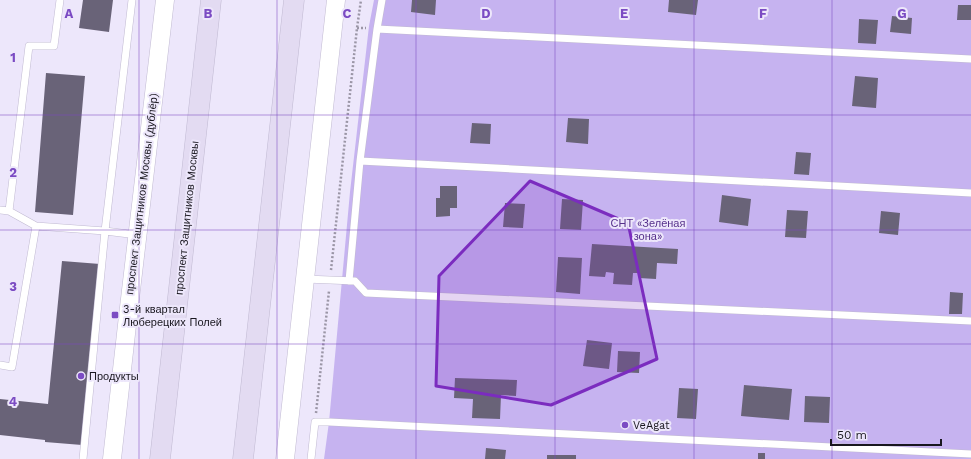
<svg xmlns="http://www.w3.org/2000/svg" width="971" height="459" font-family="'Work Sans',sans-serif">
<style>
.green{fill:#c6b3f0}
.building{fill:#696378}
.lines{fill:none;stroke-linecap:round;stroke-linejoin:round}
.service-casing{stroke:#c1bad2;stroke-width:8}
.tertiary-casing{stroke:#c1bad2;stroke-width:19}
.secondary-casing{stroke:#c1bad2;stroke-width:21}
.path{stroke:#9b96a6;stroke-width:2.5;stroke-dasharray:2 2;stroke-linecap:butt}
.service{stroke:#fff;stroke-width:7}
.tertiary{stroke:#fff;stroke-width:18}
.secondary{stroke:#e3dbf2;stroke-width:20}
.marked{fill:#7b2cbf;fill-opacity:0.2;stroke:#7b2cbf;stroke-width:3;stroke-linejoin:round}
.grid{fill:none;stroke:#7b4bc3;stroke-width:1;stroke-opacity:0.55}
.poi-dot{fill:#7b4bc3;stroke:#ede7fb;stroke-width:1.5}
.labels{text-anchor:middle;dominant-baseline:central;stroke-width:4;stroke-linejoin:round;paint-order:stroke}
.street-label{font-size:11px;fill:#19171f;stroke:#ede7fb}
.park-label{font-size:11px;fill:#56318b;stroke:#ede7fb}
.poi-label{font-size:11px;fill:#19171f;stroke:#ede7fb;text-anchor:start}
.grid-label{font-size:13px;text-anchor:middle;font-weight:bold;fill:#7b4bc3;stroke:#ede7fb;stroke-width:4;stroke-linejoin:round;paint-order:stroke}
</style>
<rect width="100%" height="100%" fill="#ede7fb"/>
<path class="green" d="M374 0H971V459H324L329 422 350 192 369 26Z"/>
<path class="building" d="M83 0H113L109 32 79 28Z
M412 0H436L435 15 411 12Z
M669 0H698L696 15 668 12Z
M958 5H971V20H957Z
M892 16 912 18 911 34 890 32Z
M859 19 878 20 876 44 858 43Z
M46 73 85 76 73 215 35 212Z
M855 76 878 78 876 108 852 106Z
M568 118 589 119 588 144 566 142Z
M472 123 491 124 490 144 470 143Z
M796 152 811 153 809 175 794 174Z
M440 186H457V208H450V216L436 217V198H440Z
M722 195 751 199 748 226 719 222Z
M562 199 583 200 581 230 560 229Z
M505 203 525 204 523 228 503 227Z
M787 210 808 211 806 238 785 237Z
M881 211 900 213 898 235 879 233Z
M592 244 678 249 677 264 657 263 656 279 639 278V273H633L632 285 613 284 614 273 606 272 605 277 589 276Z
M558 257 582 258 580 294 556 292Z
M62 261 100 264 82 445 45 442V440L0 435V399L48 404Z
M950 292 963 293 962 314H949Z
M587 340 612 343 609 369 583 366Z
M618 351 640 352 639 373 617 372Z
M455 378 517 380 516 396 501 395 500 419 472 418 473 399 454 398Z
M744 385 792 389 789 420 741 416Z
M679 388 698 389 696 419 677 418Z
M805 396 830 397 829 423 804 422Z
M486 448 506 450 505 459H485Z
M758 453H765V459H758Z
M547 455H576V459H547Z"/>
<g class="lines">
<g class="service-casing">
<path id="service" d="M377 29 971 59
M360 161 971 193
M0 210 9 211
M36 226 9 211 29 46H54L60 0
M305 279 355 281 366 293 971 321
M349 281 360 161 377 29 382 0
M0 365 12 367 36 226 105 231 137 235
M83 459 105 231 132 0
M311 459 315 422H329L971 454"/>
</g>
<g class="tertiary-casing">
<path id="tertiary" d="M112 459 128 316 165 0
M285 459 336 0"/>
</g>
<g class="secondary-casing">
<path id="secondary" d="M160 459 211 0
M243 459 294 0"/>
</g>
<path class="path" d="M357 28H366
M331 270 357 28 361 0
M316 413 329 291"/>
<use href="#service" class="service"/>
<use href="#tertiary" class="tertiary"/>
<use href="#secondary" class="secondary"/>
</g>
<path class="marked" d="M530 181 628 223 657 359 551 405 436 386 439 276Z"/>
<path class="grid" d="M139 0V459M277 0V459M416 0V459M555 0V459M694 0V459M832 0V459M0 115H971M0 230H971M0 344H971"/>
<g class="poi-dot">
<rect x="111" y="311" width="8" height="8" rx="2"/>
<circle cx="81" cy="376" r="4"/>
<circle cx="625" cy="425" r="4"/>
</g>
<g class="labels">
<g class="street-label">
<text transform="translate(142 194) rotate(-83)">проспект Защитников Москвы (дублёр)</text>
<text transform="translate(187 218) rotate(-84)">проспект Защитников Москвы</text>
</g>
<g class="park-label">
<text x="648" y="223">СНТ «Зелёная<tspan x="648" dy="13">зона»</tspan></text>
</g>
<g class="poi-label">
<text x="123" y="309">3-й квартал<tspan x="123" dy="13">Люберецких Полей</tspan></text>
<text x="89" y="376">Продукты</text>
<text x="633" y="425">VeAgat</text>
</g>
</g>
<g class="grid-label">
<text x="69" y="18">A</text>
<text x="208" y="18">B</text>
<text x="347" y="18">C</text>
<text x="486" y="18">D</text>
<text x="624" y="18">E</text>
<text x="763" y="18">F</text>
<text x="902" y="18">G</text>
<text x="13" y="62">1</text>
<text x="13" y="177">2</text>
<text x="13" y="291">3</text>
<text x="13" y="406">4</text>
</g>
<path d="M831 439v6h110v-6" fill="none" stroke="#19171f" stroke-width="2"/>
<text x="837" y="439" font-size="12" fill="#19171f" stroke="#ede7fb" stroke-width="3" paint-order="stroke">50 m</text>
</svg>
